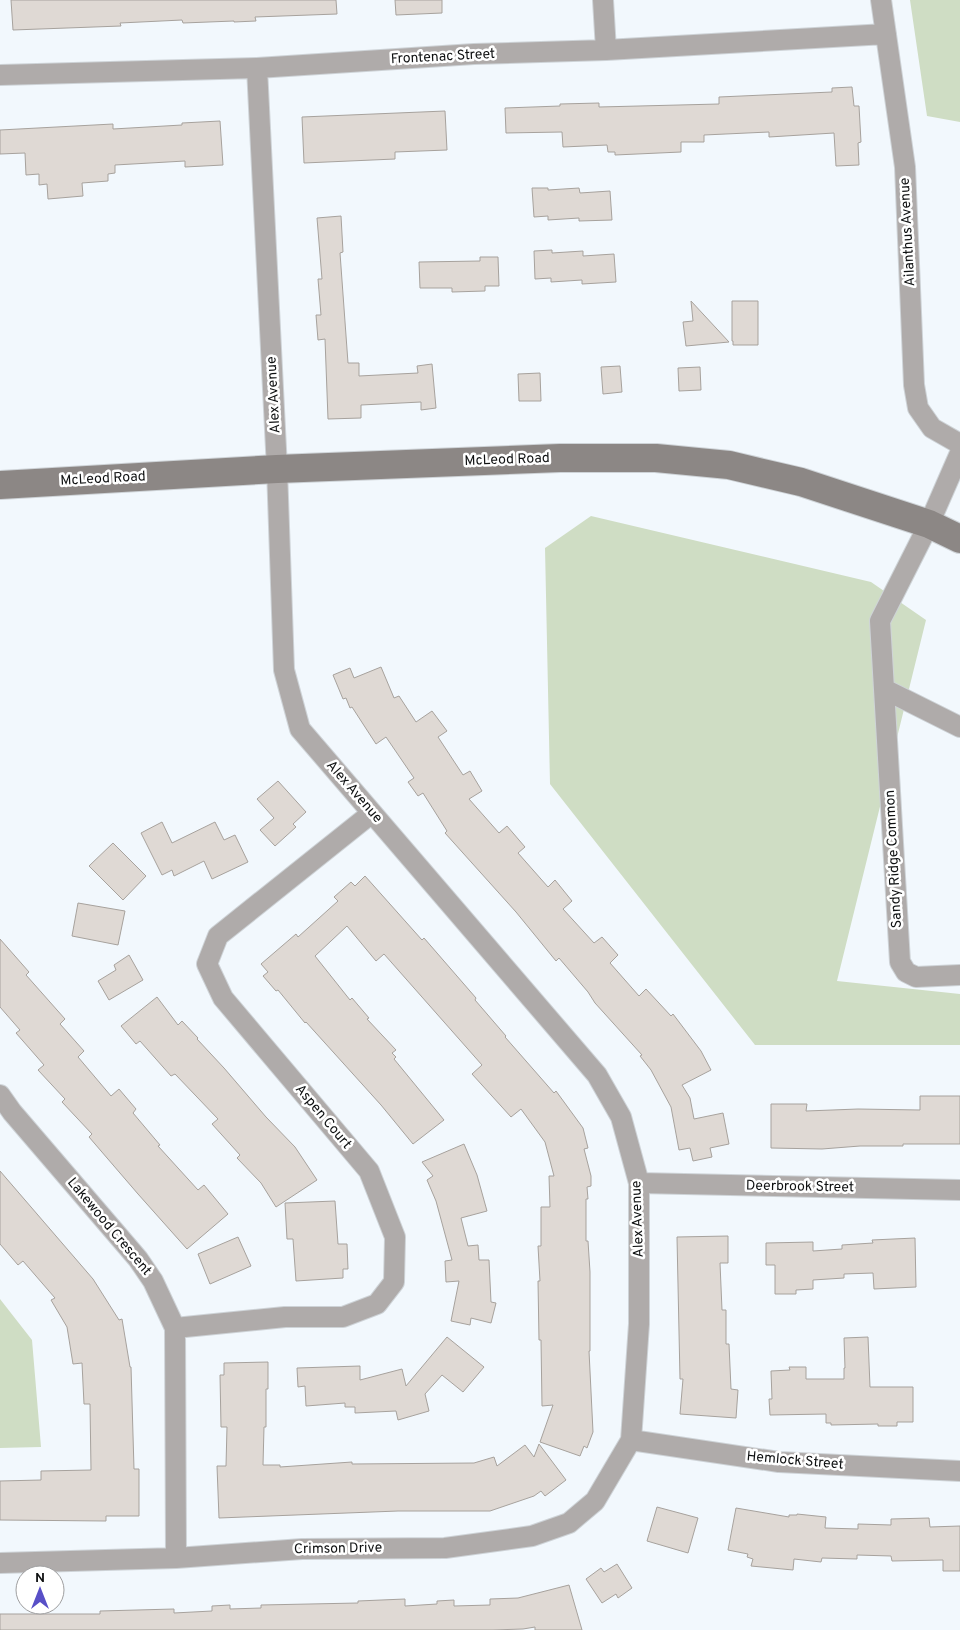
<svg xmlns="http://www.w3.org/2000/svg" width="960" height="1630" font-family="Overpass,sans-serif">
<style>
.green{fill:#cfddc4}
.building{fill:#dfd9d4;stroke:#a7a29d}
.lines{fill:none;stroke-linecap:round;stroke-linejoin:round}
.minor-casing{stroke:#ced3d7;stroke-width:22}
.secondary-casing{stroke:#ced3d7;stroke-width:30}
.minor{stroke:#afabaa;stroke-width:20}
.secondary{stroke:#8c8785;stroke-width:28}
.labels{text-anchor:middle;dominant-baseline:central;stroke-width:5;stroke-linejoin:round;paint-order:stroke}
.street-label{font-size:14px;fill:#0e1011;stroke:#fff}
</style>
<rect width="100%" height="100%" fill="#f2f8fd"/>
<path class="green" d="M910 0H960V122L927 116Z
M591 516 871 582 926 620 837 981 960 994V1045H755L550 784 545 548Z
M0 1299 32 1340 41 1447 0 1448Z"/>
<path class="building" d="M11 0H336L337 14 255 17 256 21 234 22V21L183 23 182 20 120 23 121 26 13 30Z
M395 0H442V13L396 15Z
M852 87 854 106H859L861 142 858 143 859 165 836 166 834 133 769 137V132L704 135V142H681V152L615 155V152H608L607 145 563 147 562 132 506 133 505 108 560 106V104L599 103V107L719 104V97L832 92V88Z
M445 111 447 150 395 152V159L304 163 302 117Z
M220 121 223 165 185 167V161L115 165V173L108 174V181L82 183 83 196 48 199 47 184 39 185V174L26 175 25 153 0 154V130L113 124V129L182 125V123Z
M532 188H548V190L579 188 580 193 610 191 612 220 579 221V218L548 220V216L534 217Z
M341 216 343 252 340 253 348 363H359V376L418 373 417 366 432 364 436 408 421 410V402L361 405V418L328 419 325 339 318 340 316 315H321L318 279H322L317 218Z
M552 250V253L583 251V256L614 254 616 282 582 284V280L551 282V278L535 279 534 251Z
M480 257H498L499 286H485V291L452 292V288H420L419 262 480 261Z
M691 301 729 342 686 346 683 322 693 321Z
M732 301H758V345H733V341H732Z
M620 366 622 392 603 394 601 367Z
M700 367 701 390 679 391 678 368Z
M540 373 541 401H519L518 374Z
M381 667 394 698 399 696 416 722 432 711 447 731 438 737 463 775 470 771 482 791 469 799 499 833 507 826 525 847 518 853 548 887 555 880 572 901 563 909 594 943 602 937 618 955 610 963 639 996 646 989 671 1016 673 1014 701 1051 711 1070 682 1085 690 1098 694 1119 723 1113 729 1144 710 1148 712 1157 693 1161 690 1148 679 1150 671 1107 651 1070 640 1056 642 1055 595 1003 588 992 559 958 556 961 516 912 445 833 447 831 423 793 418 796 408 782 414 778 386 737 376 744 352 707 350 708 346 698 343 699 333 675 350 668 354 678Z
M278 781 306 812 293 824 296 827 275 846 260 830 274 818 257 799Z
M162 822 172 843 215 822 224 840 235 835 248 862 212 879 204 861 174 876 172 870 162 875 141 833Z
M113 843 146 876 123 900 89 866Z
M365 876 422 940 424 938 476 998 475 1000 506 1036 505 1037 554 1093 556 1091 583 1128 588 1148 584 1149 591 1176V1186L587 1187 588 1199H586V1241H588L590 1272V1351H589L593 1432 587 1448 584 1446 580 1456 540 1442 553 1405 542 1406 541 1340H539L538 1281H540L538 1246H541V1207H550L549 1176H554L545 1142 521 1109 511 1117 472 1074 482 1065 384 954 376 961 347 926 315 956 350 1000 352 998 369 1018 367 1019 396 1050 392 1053 396 1057 394 1059 444 1120 413 1144 381 1105 306 1022 305 1023 278 990 276 991 263 976 268 972 261 964 296 934 298 937 338 901 334 897 351 882 355 886Z
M78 903 125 911 118 945 72 936Z
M0 939 29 972 26 975 65 1019 60 1024 84 1051 78 1057 111 1096 119 1089 136 1109 133 1113 160 1145 158 1146 198 1190 204 1185 228 1214 187 1249 138 1194 89 1137 92 1134 62 1102 65 1099 38 1070 44 1065 16 1033 20 1030 0 1007Z
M129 955 143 980 109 1000 98 981 116 970 114 965Z
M157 997 178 1025 182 1021 198 1038 197 1039 224 1068 266 1117 295 1147 317 1180 276 1207 261 1183 237 1158 240 1155 212 1124 218 1119 175 1074 171 1076 140 1041 136 1044 121 1026Z
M920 1096H960V1144H903V1146H860L822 1149 771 1148V1104H807L806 1111 858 1109 920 1110Z
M464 1144 477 1175 487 1211 461 1218 468 1246 478 1245 479 1260H489L491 1302 496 1303 491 1323 471 1318 470 1325 451 1321 459 1281 446 1282 445 1261 452 1260 436 1201 427 1180 433 1176 422 1162Z
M0 1171 93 1279 119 1320 122 1319 130 1367H131L134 1469H139V1516H106V1521L0 1520V1481L41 1480V1471L91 1470 90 1404H84L82 1363 73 1364 67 1327 51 1300 55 1298 23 1261 18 1265 0 1244Z
M335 1201 338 1244H347L348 1269H343V1278L296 1281 293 1239H287L285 1203Z
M728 1236V1263H720L722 1310H726V1344H729L731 1389 738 1390 736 1418 680 1414 683 1379H680L677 1237Z
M238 1237 251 1266 210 1284 198 1254Z
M915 1238 916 1287 874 1289 873 1273 844 1274V1278L813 1280V1289L796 1290V1294H775V1265H766V1243L813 1242V1251L842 1249V1245L873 1243 872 1240Z
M447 1337 484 1367 463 1392 442 1375 425 1394 429 1411 398 1420 396 1411 355 1413V1407H345V1403L306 1406 305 1386 298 1387 297 1368 360 1366V1380L402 1369 406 1386Z
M868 1337 870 1387H913V1422H897V1426H878V1424L831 1425V1423H826V1414L770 1415 769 1399H772L771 1371 790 1370 789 1367H806V1379H844V1368H845L844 1338Z
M268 1362V1389H266V1427H264L263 1465H280V1467L352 1462V1464L474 1463 494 1457 497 1466 525 1445 534 1457 539 1444 566 1480 545 1496 541 1491 534 1496 490 1511H398L219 1518 217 1466H226L227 1427H221L220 1375H224V1363Z
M657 1507 698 1518 688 1553 647 1541Z
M736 1508 789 1517V1515H797V1514L826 1517 825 1528 858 1529V1524L891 1525V1519L929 1518 930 1527 960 1526V1571H943V1560L892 1561 891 1556 857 1555V1559L822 1558 821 1562 794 1559 793 1570 751 1566 753 1559 747 1557 748 1554 728 1550Z
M617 1564 632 1588 618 1598 616 1594 602 1603 586 1579 601 1568 604 1572Z
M569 1585 582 1630H535V1627L523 1629 493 1630H0V1614H100V1611L174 1609V1613L212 1611V1606L230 1605V1609L261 1608V1605L358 1603V1601L405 1599V1606L437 1604V1601L454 1600V1606L490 1605V1599L518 1598Z"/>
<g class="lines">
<g class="minor-casing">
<path id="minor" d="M603 0 606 50
M881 0 905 167 914 385 918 408 932 428 960 444
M0 75 257 68 474 54 606 50 886 34
M960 453 929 524 880 621 900 962 906 972 916 977 960 975
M884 689 960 727
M0 1095 12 1112 138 1259 153 1281 175 1328 176 1558
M639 1183 960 1190
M175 1328 285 1317H343L377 1304 394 1282 395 1237 369 1171 223 998 207 964 218 936 372 813
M631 1440 779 1462 960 1471
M0 1563 176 1558 302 1549 445 1548 532 1536 569 1523 595 1501 631 1440 639 1324V1183L621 1117 597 1075 300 729 284 670 277 469 257 68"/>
</g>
<g class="secondary-casing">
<path id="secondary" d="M0 485 277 469 560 458H656L729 465 801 482 929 524 960 539"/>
</g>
<use href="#minor" class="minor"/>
<use href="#secondary" class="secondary"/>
</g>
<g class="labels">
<g class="street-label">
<text transform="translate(443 57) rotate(-3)">Frontenac Street</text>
<text transform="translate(908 232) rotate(-93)">Ailanthus Avenue</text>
<text transform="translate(274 395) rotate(-93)">Alex Avenue</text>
<text transform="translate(507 460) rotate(-2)">McLeod Road</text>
<text transform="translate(103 479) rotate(-3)">McLeod Road</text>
<text transform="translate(354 792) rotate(49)">Alex Avenue</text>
<text transform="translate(894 859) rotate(-93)">Sandy Ridge Common</text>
<text transform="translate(323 1117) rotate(50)">Aspen Court</text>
<text transform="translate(800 1187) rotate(1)">Deerbrook Street</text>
<text transform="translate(638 1219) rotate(-92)">Alex Avenue</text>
<text transform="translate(109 1227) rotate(50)">Lakewood Crescent</text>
<text transform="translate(795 1461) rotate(5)">Hemlock Street</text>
<text transform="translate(338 1549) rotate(-1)">Crimson Drive</text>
</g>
</g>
<g transform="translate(40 1590)"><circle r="24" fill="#ffffff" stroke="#9f9fa0"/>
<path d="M0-4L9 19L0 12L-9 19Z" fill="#584fc7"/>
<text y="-8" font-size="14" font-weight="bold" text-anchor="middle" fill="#0e1011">N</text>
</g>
</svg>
